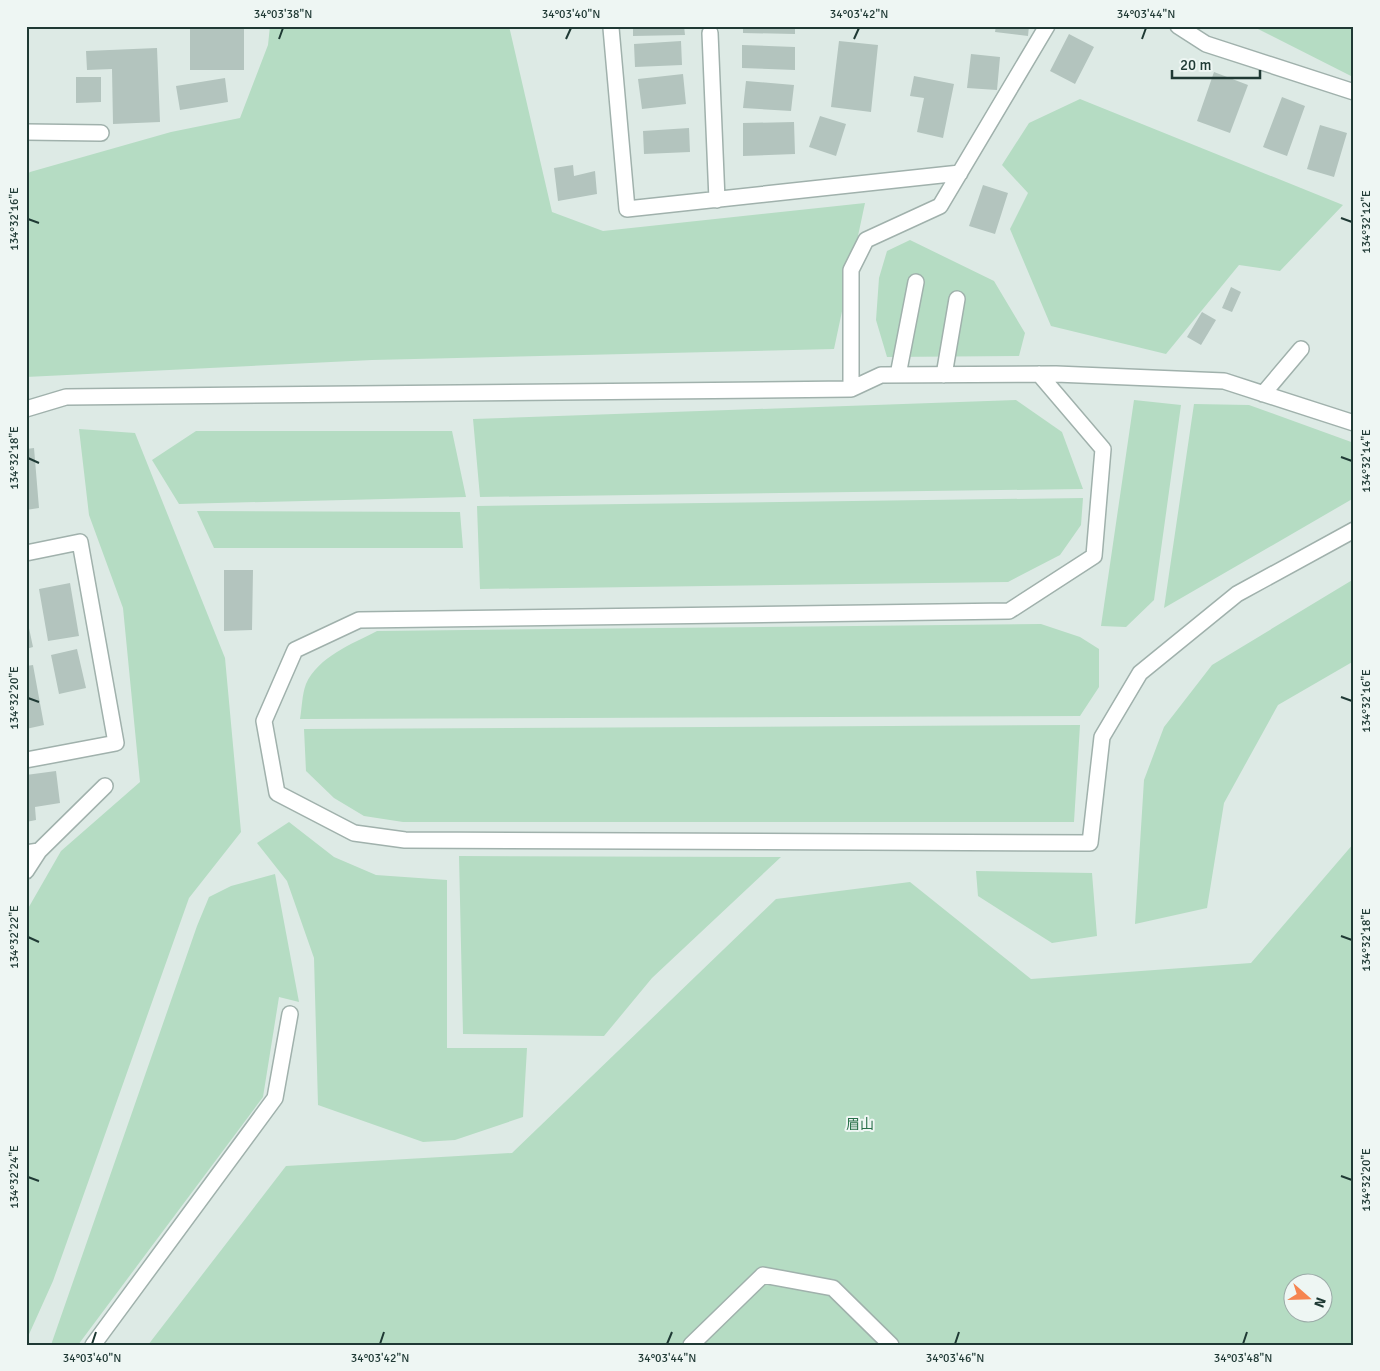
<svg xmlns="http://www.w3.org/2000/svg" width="1380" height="1371" font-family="Signika,'Noto Sans JP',sans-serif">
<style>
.green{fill:#b5dcc3;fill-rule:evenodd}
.building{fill:#b3c4be}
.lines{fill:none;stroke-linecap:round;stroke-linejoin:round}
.minor-casing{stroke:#a0b1ac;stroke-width:18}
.minor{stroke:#fff;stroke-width:15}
.ticks{fill:none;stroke:#1f3934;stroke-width:2}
.labels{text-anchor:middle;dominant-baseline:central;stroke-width:4;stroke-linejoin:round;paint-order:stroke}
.park-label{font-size:14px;fill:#29704a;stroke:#eef6f3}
.neatline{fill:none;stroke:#1f3934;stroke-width:2}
.ticks-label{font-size:12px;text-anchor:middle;fill:#1f3934}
</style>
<rect width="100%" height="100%" fill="#ddeae5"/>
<path class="green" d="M270 26H509L552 212 603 231 865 203 834 349 372 360 26 377V175L30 172 171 132 240 118 268 45Z
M1252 26H1354V68L1351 76Z
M1080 99 1343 205 1280 271 1239 265 1166 354 1051 326 1010 229 1028 193 1002 165 1029 123Z
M910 240 994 281 1025 333 1019 356 887 357 876 320 879 278 887 251Z
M1016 400 1062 432 1083 489 480 497 473 419Z
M1134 400 1181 405 1154 600 1126 627 1101 626Z
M1194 404 1249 405 1354 443V498L1164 608Z
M79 429 135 433 225 658 241 832 189 898 53 1281 26 1341V912L61 851 140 782 123 608 89 515Z
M196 431H452L466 497 179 504 152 460Z
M1083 498 1081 525 1060 555 1008 582 480 589 477 506Z
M197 511 460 512 463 548H214Z
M1354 579V661L1278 705 1224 803 1207 908 1135 924 1144 780 1164 727 1212 665Z
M1041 624 1080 637 1099 649V687L1080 716 300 719C302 708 302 694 306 684 318 657 352 644 377 631Z
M1080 725 1074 822H403L364 816 334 798 306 771 304 729Z
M289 822 334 857 376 875 447 880V1048H527L523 1117 455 1140 423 1142 318 1105 314 958 287 881 257 843Z
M1354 843V1345H148L286 1166 512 1153 776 899 910 882 1031 979 1251 963ZM1292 1284H1322V1314H1292Z
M459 856 781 857 652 978 604 1036 463 1034Z
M976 871 1092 873 1097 936 1052 943 978 896Z
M275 874 299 1002 279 997 263 1097 78 1345H51L197 926 209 897 231 886Z"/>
<path class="building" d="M190 26H244V70H190Z
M633 26H684L685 35 633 36Z
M743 26H795V34L743 33Z
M996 26H1029L1028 36 995 32Z
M1069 34 1094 47 1075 84 1050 71Z
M681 41 682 65 635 67 634 44Z
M839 41 878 45 871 112 831 107Z
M742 45 795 47V70L742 68Z
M157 48 160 122 113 124 112 69 87 70 86 51Z
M971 54 1000 57 997 90 967 88Z
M1214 72 1248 85 1230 133 1197 121Z
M683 74 686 104 642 109 638 79Z
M914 76 954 84 943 138 917 132 924 98 910 96Z
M76 77H101V102L76 103Z
M225 78 228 102 180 110 176 86Z
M746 81 794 85 791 111 743 108Z
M1282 97 1305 106 1287 156 1263 147Z
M820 116 846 124 836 156 809 147Z
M794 122 795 154 743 156V123Z
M1320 125 1347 133 1334 177 1307 169Z
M689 128 690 152 644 154 643 131Z
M573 165 574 176 595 171 597 194 558 201 554 168Z
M983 185 1008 193 995 234 969 226Z
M1231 287 1241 292 1232 312 1222 308Z
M1202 312 1216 320 1201 345 1187 337Z
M34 448 39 508 26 510V449Z
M224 570H253L252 630 224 631Z
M70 583 79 636 48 641 39 589Z
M26 614 33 647 26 649Z
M77 649 86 688 59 694 51 655Z
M33 665 44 725 26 729V666Z
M56 771 60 803 35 807 36 820 26 822V775Z"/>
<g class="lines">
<g class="minor-casing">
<path id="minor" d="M1178 26 1206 44 1354 92
M611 28 627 209 960 173
M710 33 717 200
M26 132 101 133
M1039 374 1103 449 1094 556 1009 611 359 620 295 650 264 721 277 793 354 833 405 840 1090 843 1102 737 1140 673 1237 594 1354 530
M898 375 916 282
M944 375 957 299
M851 389V270L866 240 940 206 1047 26
M1263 394 1301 349
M26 409 66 397 851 389 881 375 1056 374 1224 381 1354 423
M26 553 80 542 116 743 26 760
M39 851 105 786
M26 853 39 851 26 871
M93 1345 275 1098 290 1014
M691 1345 763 1275 833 1288 891 1345"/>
</g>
<use href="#minor" class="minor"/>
</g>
<path class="ticks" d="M279 39 283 28M566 39 571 28M854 39 859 28M1142 39 1146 28M1341 218 1352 222M28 219 39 223M1341 457 1352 461M28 458 39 463M1341 697 1352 701M28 698 39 702M1341 936 1352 940M28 937 39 942M1341 1176 1352 1180M28 1177 39 1181M92 1344 96 1332M380 1344 384 1332M667 1344 672 1332M955 1344 959 1332M1243 1344 1247 1332"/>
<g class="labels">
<g class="park-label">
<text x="860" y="1124">眉山</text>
</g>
</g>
<rect width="1380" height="1371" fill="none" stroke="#eef6f3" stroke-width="55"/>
<g transform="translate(1308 1298) rotate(110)"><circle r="24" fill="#eef6f3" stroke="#9baaa7"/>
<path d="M0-4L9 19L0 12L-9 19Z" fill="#f58550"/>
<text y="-8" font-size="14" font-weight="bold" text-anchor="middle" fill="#1f3934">N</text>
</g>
<path d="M1172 70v8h88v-8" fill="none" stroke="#1f3934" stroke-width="2.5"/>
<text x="1180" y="70" font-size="15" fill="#1f3934" stroke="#eef6f3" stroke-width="4" paint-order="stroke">20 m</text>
<rect x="28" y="28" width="1324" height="1316" class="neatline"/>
<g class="ticks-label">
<text x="283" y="18">34°03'38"N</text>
<text x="571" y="18">34°03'40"N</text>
<text x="859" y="18">34°03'42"N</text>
<text x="1146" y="18">34°03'44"N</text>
<text transform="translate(14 219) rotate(-90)" y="4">134°32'16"E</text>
<text transform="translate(1366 222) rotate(-90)" y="4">134°32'12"E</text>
<text transform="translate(14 458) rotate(-90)" y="4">134°32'18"E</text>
<text transform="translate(1366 461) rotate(-90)" y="4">134°32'14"E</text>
<text transform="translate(14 698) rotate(-90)" y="4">134°32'20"E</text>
<text transform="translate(1366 701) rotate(-90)" y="4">134°32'16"E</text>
<text transform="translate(14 937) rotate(-90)" y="4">134°32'22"E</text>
<text transform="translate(1366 940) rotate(-90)" y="4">134°32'18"E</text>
<text transform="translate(14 1177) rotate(-90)" y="4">134°32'24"E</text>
<text transform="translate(1366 1180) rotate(-90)" y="4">134°32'20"E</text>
<text x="92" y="1362">34°03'40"N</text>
<text x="380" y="1362">34°03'42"N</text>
<text x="667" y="1362">34°03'44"N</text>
<text x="955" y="1362">34°03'46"N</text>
<text x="1243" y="1362">34°03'48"N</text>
</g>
</svg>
